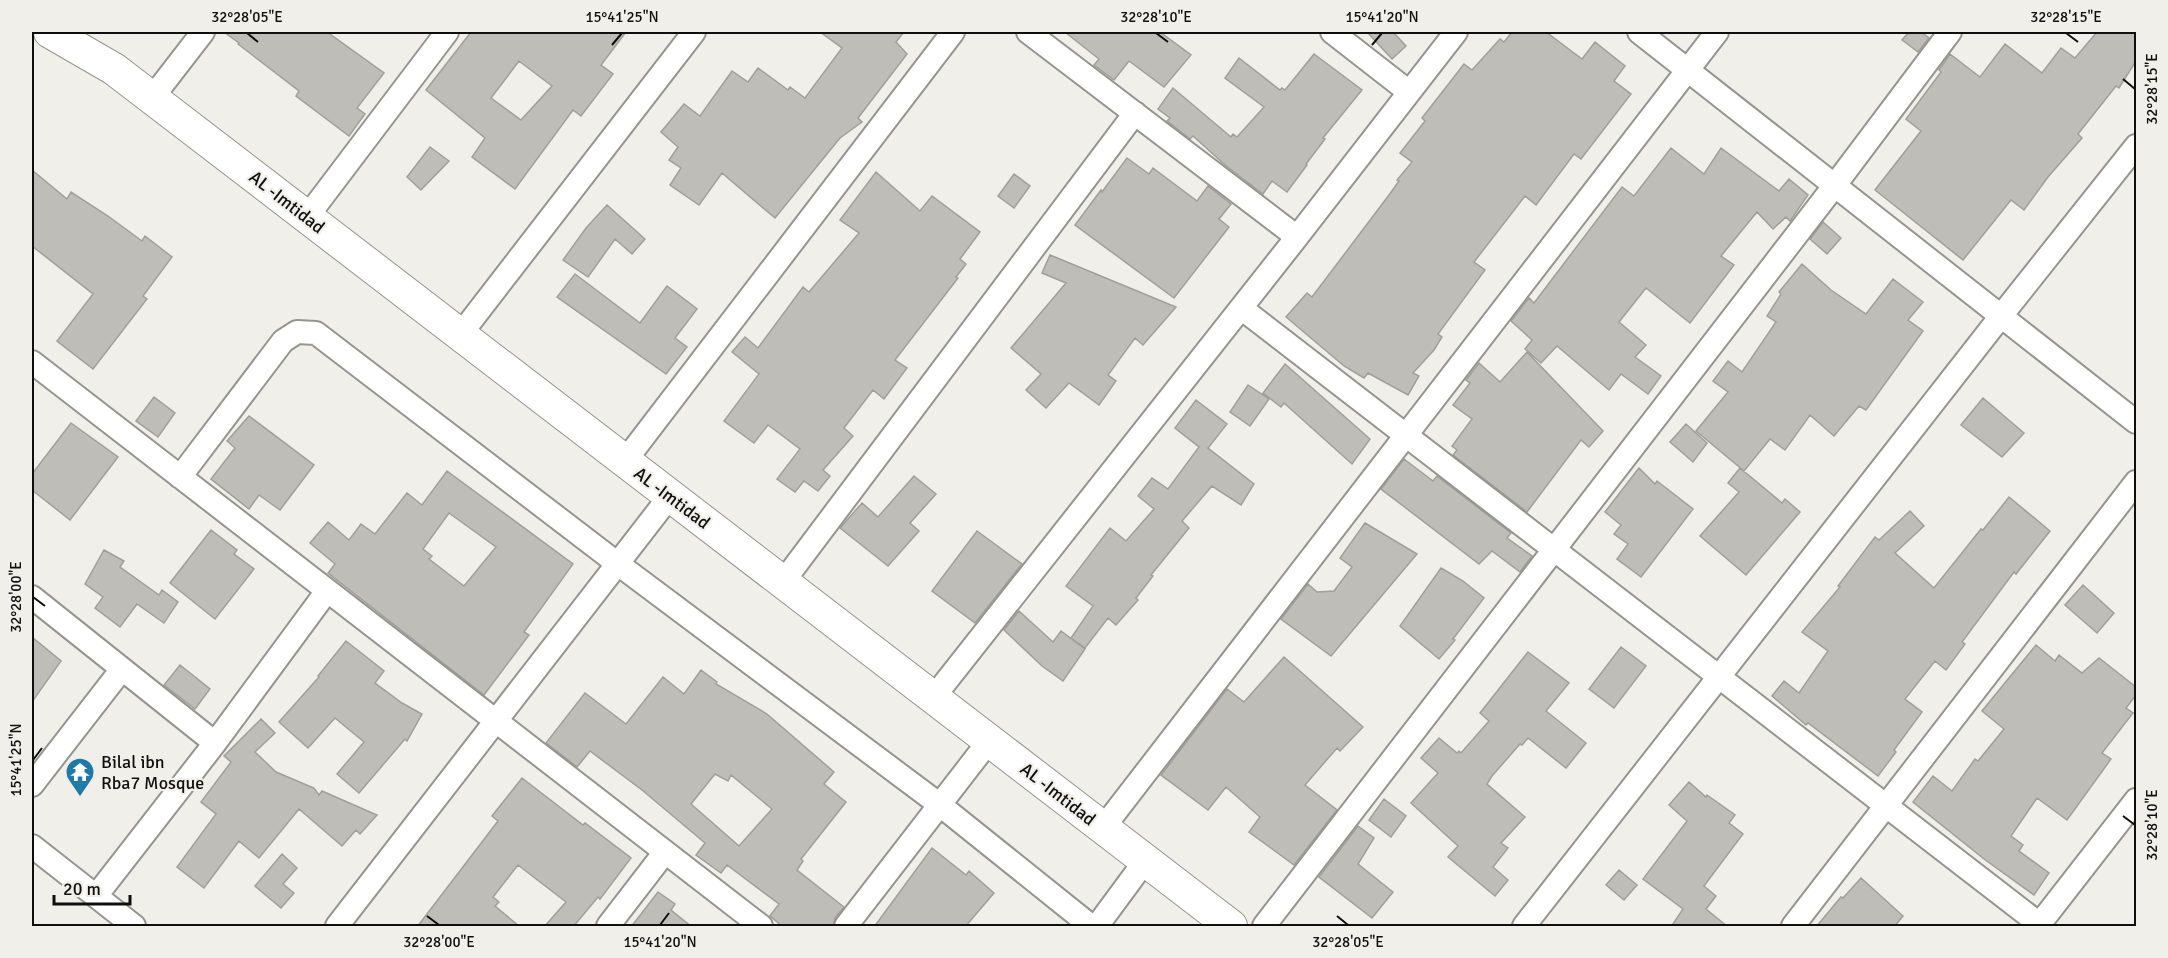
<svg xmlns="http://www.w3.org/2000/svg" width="2168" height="958" font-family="Signika,sans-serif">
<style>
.building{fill:#bebdb7;stroke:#a09f99;stroke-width:1.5;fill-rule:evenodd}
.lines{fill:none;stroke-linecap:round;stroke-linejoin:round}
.street-casing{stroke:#95958f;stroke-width:26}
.secondary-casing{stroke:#95958f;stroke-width:34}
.street{stroke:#fff;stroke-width:22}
.secondary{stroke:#fff;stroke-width:32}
.ticks{fill:none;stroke:#0f0f0d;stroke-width:2}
.labels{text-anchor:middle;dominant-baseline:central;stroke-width:4.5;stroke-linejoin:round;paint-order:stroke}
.street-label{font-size:18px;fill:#0f0f0d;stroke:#f0efe9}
.poi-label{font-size:18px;fill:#0f0f0d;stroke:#f0efe9;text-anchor:start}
.neatline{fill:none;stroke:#0f0f0d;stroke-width:2}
.ticks-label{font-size:15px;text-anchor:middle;fill:#0f0f0d}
</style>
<rect width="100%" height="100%" fill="#f0efe9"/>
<path class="building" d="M224 32H327L384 73 357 108 365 114 349 136 296 96 299 91 238 44 239 43Z
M471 32H626L601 65 613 74 581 116 573 110 515 189 472 157 485 138 426 90ZM519 61 552 86 521 120 491 98Z
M820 32H904L896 42 907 54 858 118 862 122 840 138 775 218 722 173 699 205 670 185 681 168 669 160 678 147 661 132 684 104 700 116 732 71 748 82 758 68 788 90 790 87 805 98 842 48Z
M1065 32H1160L1191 55 1164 87 1129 61 1114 80 1094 65 1099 59Z
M1367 32H1393L1406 46 1392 59Z
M1512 32H1546L1582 59 1595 42 1625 66 1614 81 1631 94 1581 159 1574 154 1536 205 1525 196 1474 262 1485 270 1438 334 1442 337 1434 350 1413 373 1419 376 1408 395 1368 373 1364 378 1344 366 1286 317 1307 293 1312 297 1389 195 1399 181 1397 180 1412 162 1400 153 1425 121 1422 118 1464 64 1472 70 1500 39 1504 42Z
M1909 32H1921L1929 38 1918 52 1902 40Z
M2097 32H2136V61L2119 88 2116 86 2078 134 2082 138 2048 177 2024 210 2011 200 1963 260 1875 190 1921 131 1906 119 1941 72 1939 70 1950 54 1980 77 2005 44 2042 73 2061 48 2075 58Z
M1314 54 1362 90 1323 138 1325 139 1306 164 1307 165 1287 192 1272 181 1263 194 1225 165 1193 136 1190 139 1167 121 1170 118 1158 109 1173 88 1231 137 1233 134 1237 137 1264 107 1225 78 1239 58 1280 90 1282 88 1285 90Z
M430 147 449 161 421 190 407 177Z
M1671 148 1704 174 1721 148 1779 191 1789 179 1808 195 1790 221 1786 217 1773 229 1757 212 1721 256 1734 265 1690 323 1646 288 1619 322 1646 345 1635 357 1661 376 1648 394 1621 374 1609 390 1557 346 1541 363 1525 349 1532 340 1511 321 1529 298 1534 303 1622 187 1634 196Z
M1127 158 1149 174 1153 168 1197 201 1208 186 1231 204 1219 219 1229 227 1174 298 1075 225 1101 190 1102 192Z
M32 170 67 199 71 192 108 216 142 241 145 236 172 257 143 296 147 299 93 369 57 341 93 294 32 246Z
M876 172 920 211 932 196 980 232 960 259 966 264 956 277 958 278 895 360 907 368 884 399 873 390 844 428 853 436 823 470 830 476 818 491 804 481 795 492 777 479 800 449 768 425 754 443 724 421 759 374 732 352 745 337 758 348 803 287 809 292 859 233 840 220Z
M1014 174 1030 186 1014 208 998 196Z
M607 205 645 239 632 254 615 239 588 277 563 260 586 228Z
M1823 222 1841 238 1827 254 1810 239Z
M1050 255 1176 307 1143 345 1135 338 1108 375 1116 381 1099 405 1069 383 1046 408 1026 390 1041 374 1011 348 1066 283 1042 273Z
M1802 264 1831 290 1866 314 1893 279 1923 302 1908 320 1923 331 1866 410 1859 406 1834 436 1810 415 1785 450 1770 439 1744 471 1696 431 1728 392 1713 381 1728 361 1742 372 1776 322 1767 316 1781 294 1779 292Z
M575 274 640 323 667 286 697 309 675 338 687 347 666 374 557 297Z
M1527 352 1603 431 1589 447 1581 440 1527 512 1453 455 1457 450 1452 446 1472 419 1453 405 1470 383 1466 380 1479 363 1500 382Z
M1285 364 1370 439 1352 464 1284 403 1281 407 1263 393Z
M1248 385 1269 399 1250 426 1230 412Z
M154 397 175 413 158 437 136 421Z
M1983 398 2024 433 2002 457 1961 425Z
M1196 400 1227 424 1208 448 1254 484 1241 505 1212 486 1182 521 1189 528 1151 575 1153 576 1136 598 1138 600 1116 625 1108 618 1085 648 1071 638 1093 606 1066 586 1110 528 1126 541 1154 509 1138 496 1152 478 1168 489 1199 447 1175 428Z
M249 416 314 465 280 510 259 495 249 509 211 479 235 448 227 441Z
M71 423 118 457 70 520 32 490V474Z
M1686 424 1707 443 1693 462 1670 442Z
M1404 459 1433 481 1437 476 1511 533 1507 538 1532 556 1520 572 1492 551 1479 564 1381 489Z
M1639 468 1655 484 1657 481 1693 509 1641 577 1617 559 1628 544 1614 534 1621 525 1605 512Z
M1740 468 1782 503 1785 499 1800 512 1746 575 1700 536 1739 492 1728 483Z
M447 471 573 564 524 632 529 635 484 695 328 573 335 564 310 543 328 522 349 540 361 524 375 534 407 493 422 505ZM449 513 496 547 464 586 429 559 432 556 423 549Z
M914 476 936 494 910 523 919 531 888 566 840 528 862 503 878 517Z
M2009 497 2050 531 2016 574 2014 572 1962 642 1965 644 1946 670 1935 661 1905 699 1922 712 1894 750 1896 752 1878 776 1808 723 1806 725 1772 696 1784 681 1799 693 1828 651 1802 632 1840 587 1838 586 1875 537 1879 540 1910 511 1924 526 1895 553 1934 588 1981 529 1983 530Z
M1365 523 1417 554 1331 656 1281 619 1308 584 1317 592 1334 591 1352 567 1340 558Z
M211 530 237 550 234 554 254 569 215 619 170 583Z
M977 531 1022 564 975 623 932 591Z
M104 550 124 561 120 567 159 595 162 590 178 602 164 623 137 604 120 627 95 608 103 597 85 584Z
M1441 568 1463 581 1484 598 1453 639 1455 640 1439 659 1400 626Z
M2083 585 2114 613 2097 633 2065 605Z
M1019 611 1053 642 1061 631 1085 649 1063 681 1042 666 1004 630Z
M32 637 61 661 32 702Z
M346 641 384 671 375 683 402 703 422 714 407 741 405 739 359 793 337 774 364 742 335 718 308 748 279 722 319 677 318 676Z
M2036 645 2055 661 2059 655 2082 673 2099 658 2136 687V695L2126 708 2133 713 2102 753 2111 759 2067 820 2037 798 2011 836 2023 845 2019 851 2049 873 2034 895 1984 859 1913 802 1933 776 1952 791 1975 759 1978 761 2004 729 1982 711Z
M1621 647 1646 666 1614 708 1589 689Z
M1528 652 1569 683 1546 711 1586 743 1566 768 1528 738 1522 745 1520 744 1492 776 1487 784 1525 817 1501 843 1508 848 1493 867 1508 880 1495 896 1448 857 1458 846 1411 803 1438 773 1421 758 1439 738 1457 753 1459 751 1461 753 1489 721 1480 713Z
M1284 657 1363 727 1340 751 1337 748 1305 785 1337 810 1294 865 1249 832 1260 817 1226 787 1208 810 1161 775 1227 689 1244 702Z
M180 665 210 689 195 709 164 685Z
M701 670 717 682 716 684 767 714 834 772 824 784 846 802 801 859 803 861 797 870 844 907 835 918 833 927H783L770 916 779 904 727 865 721 873 696 855 705 843 642 790 590 751 577 767 546 743 585 693 626 724 663 677 684 694ZM715 774 728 781 731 775 772 809 739 846 691 804Z
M261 719 275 733 255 752 276 772 314 788 319 795 322 791 377 815 360 834 356 830 342 846 299 809 259 858 239 841 204 888 177 867 216 814 201 802 231 762 224 756Z
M522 778 583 825 585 823 631 858 600 899 598 897 573 927H544L566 902 518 865 493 897 499 902 495 906 520 927H417L498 821 492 816Z
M1689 782 1706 797 1707 795 1735 815 1729 823 1743 834 1704 886 1716 896 1706 909 1728 927H1671L1683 909 1643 879 1687 821 1669 805Z
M1384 799 1406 816 1391 837 1369 820Z
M1358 826 1374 838 1358 864 1393 892 1372 918 1319 877Z
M932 848 966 875 969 871 994 893 965 927H874Z
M282 854 297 868 283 884 294 893 281 908 255 886Z
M1619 870 1637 885 1624 900 1606 885Z
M1861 878 1903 916 1894 927H1816L1841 897 1843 898Z
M658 892 675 904 671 910 692 927H631Z"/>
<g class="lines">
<g class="street-casing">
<path id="street" d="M1028 32 1297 237
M1332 32 1409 92
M1639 32 2136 422
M152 98 203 32
M307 217 447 32
M1241 308 2042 926
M460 335 694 32
M32 362 761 926
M625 461 953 32
M180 477 283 341 297 332 316 333 618 564 940 805 1091 926
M783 582 1135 113
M32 597 215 743
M933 698 1297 237 1456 32
M32 785 122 669
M1103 828 1717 32
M32 846 134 926
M96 896 215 743 327 591
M337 926 670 496
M608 926 665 852
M846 926 989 741
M1097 926 1145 861
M1264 926 1835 185 1950 32
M1524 926 2001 316 2136 146
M1793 926 2136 482
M2038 926 2136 800"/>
</g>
<g class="secondary-casing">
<path id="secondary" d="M50 32 114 69 1231 926"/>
</g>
<use href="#street" class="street"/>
<use href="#secondary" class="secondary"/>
</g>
<path class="ticks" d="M247 33 258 42M1156 33 1168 42M2066 33 2078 42M612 45 622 33M1372 45 1382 33M2123 79 2135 89M33 597 45 606M33 760 42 748M2123 816 2135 825M427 916 439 925M1337 916 1348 925M660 925 669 913"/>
<defs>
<g id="temple-pin" transform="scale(1.5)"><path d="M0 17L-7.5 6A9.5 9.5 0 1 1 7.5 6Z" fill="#1f7aa8" stroke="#f0efe9"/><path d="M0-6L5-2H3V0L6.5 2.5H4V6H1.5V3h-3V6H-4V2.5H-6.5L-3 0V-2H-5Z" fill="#fff"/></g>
</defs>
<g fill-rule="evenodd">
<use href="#temple-pin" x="80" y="772"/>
</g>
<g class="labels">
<g class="street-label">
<text transform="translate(287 202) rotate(38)">AL -Imtidad</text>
<text transform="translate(672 498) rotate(37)">AL -Imtidad</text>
<text transform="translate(1058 794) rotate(38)">AL -Imtidad</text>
</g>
<g class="poi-label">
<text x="101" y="762">Bilal ibn<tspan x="101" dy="21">Rba7 Mosque</tspan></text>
</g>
</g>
<rect width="2168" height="958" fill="none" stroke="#f0efe9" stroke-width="66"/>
<path d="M54 895v9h76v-9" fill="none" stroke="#0f0f0d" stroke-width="3"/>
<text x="63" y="895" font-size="18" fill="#0f0f0d" stroke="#f0efe9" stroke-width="4.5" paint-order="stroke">20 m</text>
<rect x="33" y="33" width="2102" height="892" class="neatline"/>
<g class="ticks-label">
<text x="247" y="22">32°28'05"E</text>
<text x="622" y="22">15°41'25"N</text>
<text x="1156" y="22">32°28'10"E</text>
<text x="1382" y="22">15°41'20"N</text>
<text x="2066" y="22">32°28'15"E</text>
<text transform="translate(2152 89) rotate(-90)" y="5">32°28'15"E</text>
<text transform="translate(16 597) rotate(-90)" y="5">32°28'00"E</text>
<text transform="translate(16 760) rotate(-90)" y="5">15°41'25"N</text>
<text transform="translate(2152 825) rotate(-90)" y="5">32°28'10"E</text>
<text x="439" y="947">32°28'00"E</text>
<text x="660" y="947">15°41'20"N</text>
<text x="1348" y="947">32°28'05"E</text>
</g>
</svg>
